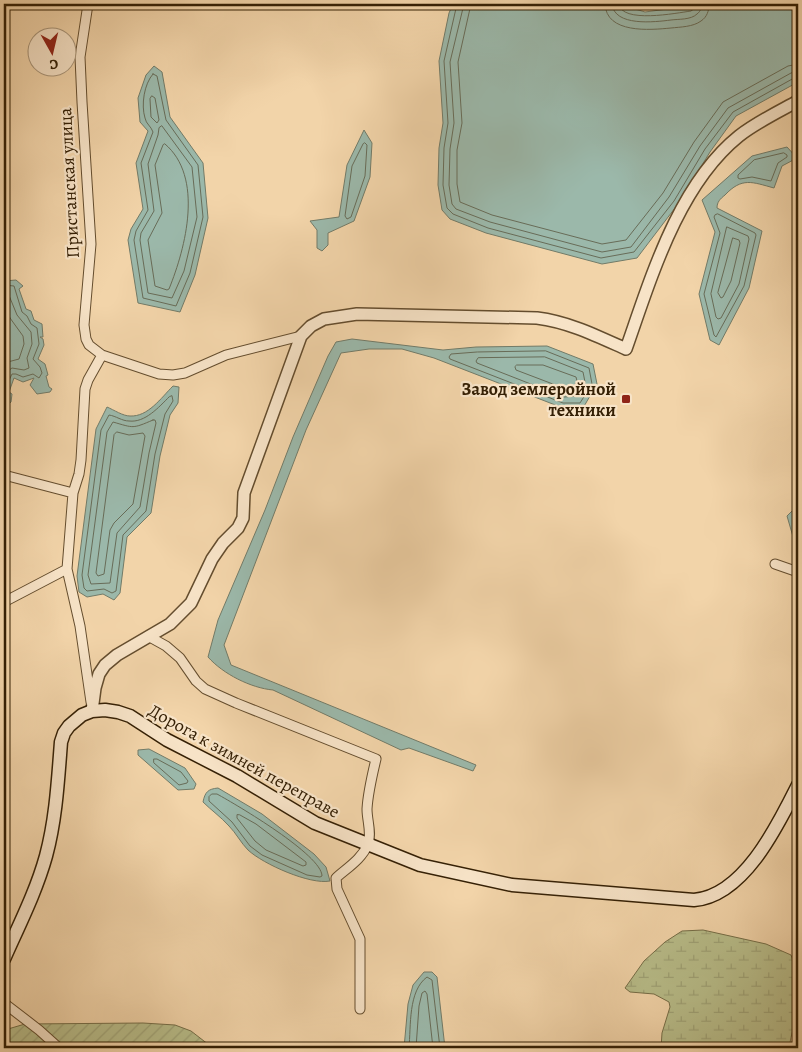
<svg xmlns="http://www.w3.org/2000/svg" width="802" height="1052" font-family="Alegreya,serif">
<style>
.wetland{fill:url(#wetland-marsh);stroke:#766e48}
.garden{fill:url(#garden-furrows);stroke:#766e48}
.water{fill:#9bb8aa;stroke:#727b68}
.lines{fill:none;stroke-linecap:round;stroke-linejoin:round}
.shore{stroke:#686c58;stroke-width:1}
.minor-casing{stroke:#644d2e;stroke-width:11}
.tertiary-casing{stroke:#644d2e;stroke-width:14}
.secondary-casing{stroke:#352005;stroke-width:15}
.minor{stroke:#f7e3c7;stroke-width:9}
.tertiary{stroke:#f7e3c7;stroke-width:11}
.secondary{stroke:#f7e3c7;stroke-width:12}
.poi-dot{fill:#8f2418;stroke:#f7e3c7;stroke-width:2}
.labels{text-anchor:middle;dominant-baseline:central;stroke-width:4.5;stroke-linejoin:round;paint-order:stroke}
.street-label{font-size:18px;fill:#352005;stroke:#f7e3c7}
.poi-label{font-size:18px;font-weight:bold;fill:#352005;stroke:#f7e3c7;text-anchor:end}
</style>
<defs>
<pattern id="wetland-marsh" width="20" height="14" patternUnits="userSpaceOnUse" patternTransform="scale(1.25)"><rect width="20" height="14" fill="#b8bd8a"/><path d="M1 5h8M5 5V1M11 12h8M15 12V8" fill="none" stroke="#9fa276"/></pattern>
<pattern id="garden-furrows" width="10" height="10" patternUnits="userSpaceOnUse" patternTransform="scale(1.25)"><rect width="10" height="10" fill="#b8bd8a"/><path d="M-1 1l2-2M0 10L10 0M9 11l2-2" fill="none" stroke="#9fa276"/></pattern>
</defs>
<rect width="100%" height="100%" fill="#f2d4a9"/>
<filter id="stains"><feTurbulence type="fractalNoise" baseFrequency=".004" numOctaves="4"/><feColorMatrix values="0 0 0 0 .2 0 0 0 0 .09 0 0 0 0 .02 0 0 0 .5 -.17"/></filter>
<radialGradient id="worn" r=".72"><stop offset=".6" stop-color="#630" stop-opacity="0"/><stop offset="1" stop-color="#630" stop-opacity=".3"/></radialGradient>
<path class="wetland" d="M703 930 766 944 791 955C797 971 800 989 798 1006 796 1020 791 1034 789 1048H661L662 1033 670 1007 669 1002 654 994 630 992 625 988 644 961 665 942 682 931Z"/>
<path class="garden" d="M143 1023 175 1025 191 1031 213 1048H4V1034L8 1029 25 1024Z"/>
<path class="water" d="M453 4H619L645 12 705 4H798V82L736 116 710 152 678 204 637 258 602 264 486 233 450 219 442 210 438 185 439 148 443 123 439 61 449 13Z
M154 66 162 72 170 117 203 163 208 218 195 275 180 312 138 303 128 240 131 229 143 209 136 163 148 131 140 122 138 98 146 75Z
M364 130 372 143 370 177 354 221 328 233V245L322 251 317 248V230L310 221 339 217 347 165Z
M787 147 797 158 782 166 774 188C752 182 742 177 725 195 720 199 717 202 717 208L762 231 749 288 719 345 710 340 699 294 715 232 702 200 752 156Z
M16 280 23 286 19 289 26 309 31 311 34 320 42 324 43 337H40L43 339 44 345 38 359 45 364 48 375 46 376 49 387 52 389 50 392 37 394 30 385 34 378 23 382 14 378 9 392 12 394 11 402 8 405 4 392V281Z
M352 339 443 350 476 347 547 346 593 364 597 384 583 408H563L434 358 402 349H369L341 353 306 430 224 645 231 665 476 765 473 771 409 748 401 750 273 690C251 688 223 674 208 657L218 620 265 510 293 437 328 356 336 342Z
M173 386 179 387 178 403 170 415 160 456 151 513 127 537 120 593 114 600 103 594 87 597 79 592 77 576 96 429 107 407C114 410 123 416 130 416 148 417 161 398 173 386Z
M798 509V549L796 547 787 516 793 510Z
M149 749 185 768 196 784 194 789 178 790 138 755V750Z
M218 788 262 814 314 854 326 867 330 881C310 885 263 864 248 850 241 843 236 833 229 826 221 817 211 810 203 802 205 792 208 789 218 788Z
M424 972H432L437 977 445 1048H404L408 1004 413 985Z"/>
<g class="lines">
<path class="shore" d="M457 4 444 61 448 123 444 148 443 185 447 208 453 214 488 228 601 258 634 252 674 201 705 149 733 112 794 78H798
M464 4 450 62 454 123 450 149 449 185 452 204 456 209 490 222 602 252 631 247 669 197 700 146 728 108 791 73 798 71
M471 4 458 62 462 123 457 150V184L460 202 492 215 602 244 626 240 663 193 694 142 723 102 788 66 798 64
M605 4C606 34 650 30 671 28 680 27 693 27 701 21 707 17 709 11 709 4
M612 4C614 27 655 22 671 20 678 19 691 20 697 14 701 11 701 8 702 4
M619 4C621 24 677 13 691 11L695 8V4
M153 74 157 76 166 120 198 165 203 217 190 273 176 306 143 298 134 240 136 231 148 210 141 163 153 132C151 126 146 124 145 118 141 105 144 84 153 74Z
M152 96 155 98 159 120 157 123 151 117 150 99Z
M162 126 192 167 197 217 184 271 172 298 148 293 140 240 141 233 154 211 148 164 158 135 159 128Z
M365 143 367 145 365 176 351 217 347 219 345 216 352 166 363 144Z
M165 144C204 177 186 247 169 289L167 290 155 286 148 240 162 213 155 165 163 145Z
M784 153 787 155V157L778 163 771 181 752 177 740 179 738 178V175L754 160Z
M718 214 755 233 756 235 744 286 716 337 714 335 704 294 720 233 714 217 715 215Z
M727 227 748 236 749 239 739 284 721 318 718 319 716 317 711 294Z
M733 238 739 240 740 243 731 281 723 297 721 298 718 293Z
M4 285 14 286 22 312 27 316 31 324 37 328 39 344 33 359 40 367 42 373 39 378 33 374 23 377 16 374H12L4 391
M4 292 8 293 17 315 31 332 32 344 27 358 29 368 24 370 12 368 4 374
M4 303 10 318 23 336 24 344 19 359 4 363
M546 351 589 368 592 384 580 403H563L450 359 449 357 451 354 477 352Z
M545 357 583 372 585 382 577 396 564 397 477 363 476 361 478 358Z
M517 365H543L576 377 577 381 572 389H566L516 370 515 367Z
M172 396 173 401 165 414 155 454 146 511 123 535 116 591 112 593 104 589 87 591 84 588 82 575 101 430 109 415C116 416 122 421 129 421 145 423 159 407 169 397Z
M153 420H155L156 423 149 453 140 507 117 533 110 583 91 584 88 575 107 432 113 422C134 428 132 429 153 420Z
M117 432 129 435 143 433 145 436 133 504 114 523 110 530 104 574 98 576 96 573 114 435Z
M154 759H157L181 772 188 781 187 783 179 785 154 763Z
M212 794H217C237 805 322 855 322 876L320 877 307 875 262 855 250 846 232 822 209 801V797Z
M240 815 256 824 306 862V865L303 866 266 850 255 841 237 818V815Z
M409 1048C411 1026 408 991 427 977L432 980 440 1048
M416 1048 419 1006 422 993 425 991 427 994 433 1048"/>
<g class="minor-casing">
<path id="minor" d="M88 4 80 57 82 102 91 244 84 325 86 339 89 345 102 355 159 374 173 375 185 373 226 355 301 336
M4 475 73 493
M775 564 798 572
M4 602 67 569
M148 636 166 646 180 658 196 681 205 689 236 703 376 759C372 776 368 792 367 809 367 821 372 833 368 844 362 859 347 868 336 878L337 889 360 939V1009
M91 702 80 626 67 569 73 493 79 474 81 460 85 389 88 380 102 355
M4 1003 39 1030 59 1048"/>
</g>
<g class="tertiary-casing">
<path id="tertiary" d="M92 711 95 688 99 674 105 665 117 655 170 624 191 603 212 559 223 543 238 528 243 518 244 493 301 336 311 326 324 319 357 314 537 318C569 322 597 336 626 349 651 278 678 185 739 136 757 122 778 112 798 101"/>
</g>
<g class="secondary-casing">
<path id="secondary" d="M4 959C19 925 36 892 46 856 56 819 58 780 61 742L64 733 69 726 82 715 92 711 105 710 118 712 130 716 167 740 237 776 315 823 420 865 512 885 694 900C744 896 778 825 798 785"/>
</g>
<use href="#minor" class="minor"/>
<use href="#tertiary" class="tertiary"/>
<use href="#secondary" class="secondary"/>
</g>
<rect class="poi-dot" x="621" y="394" width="10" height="10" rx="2.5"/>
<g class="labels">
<g class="street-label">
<text transform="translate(69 183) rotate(-93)">Пристанская улица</text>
<text transform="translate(244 761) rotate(29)">Дорога к зимней переправе</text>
</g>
<g class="poi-label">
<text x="616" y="389">Завод землеройной<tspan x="616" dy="21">техники</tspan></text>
</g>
</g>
<rect width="802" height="1052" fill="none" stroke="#f2d4a9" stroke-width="20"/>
<rect x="5" y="5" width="792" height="1042" fill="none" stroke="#352005" stroke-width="2.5"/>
<rect x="10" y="10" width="782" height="1032" fill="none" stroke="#352005"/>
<g transform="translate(52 52) rotate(172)"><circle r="24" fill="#f7e3c7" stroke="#a99579"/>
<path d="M0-4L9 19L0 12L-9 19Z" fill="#8f2418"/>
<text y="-8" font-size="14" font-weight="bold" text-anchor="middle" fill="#352005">С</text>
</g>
<rect width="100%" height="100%" filter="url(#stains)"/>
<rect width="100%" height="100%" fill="url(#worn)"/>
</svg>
